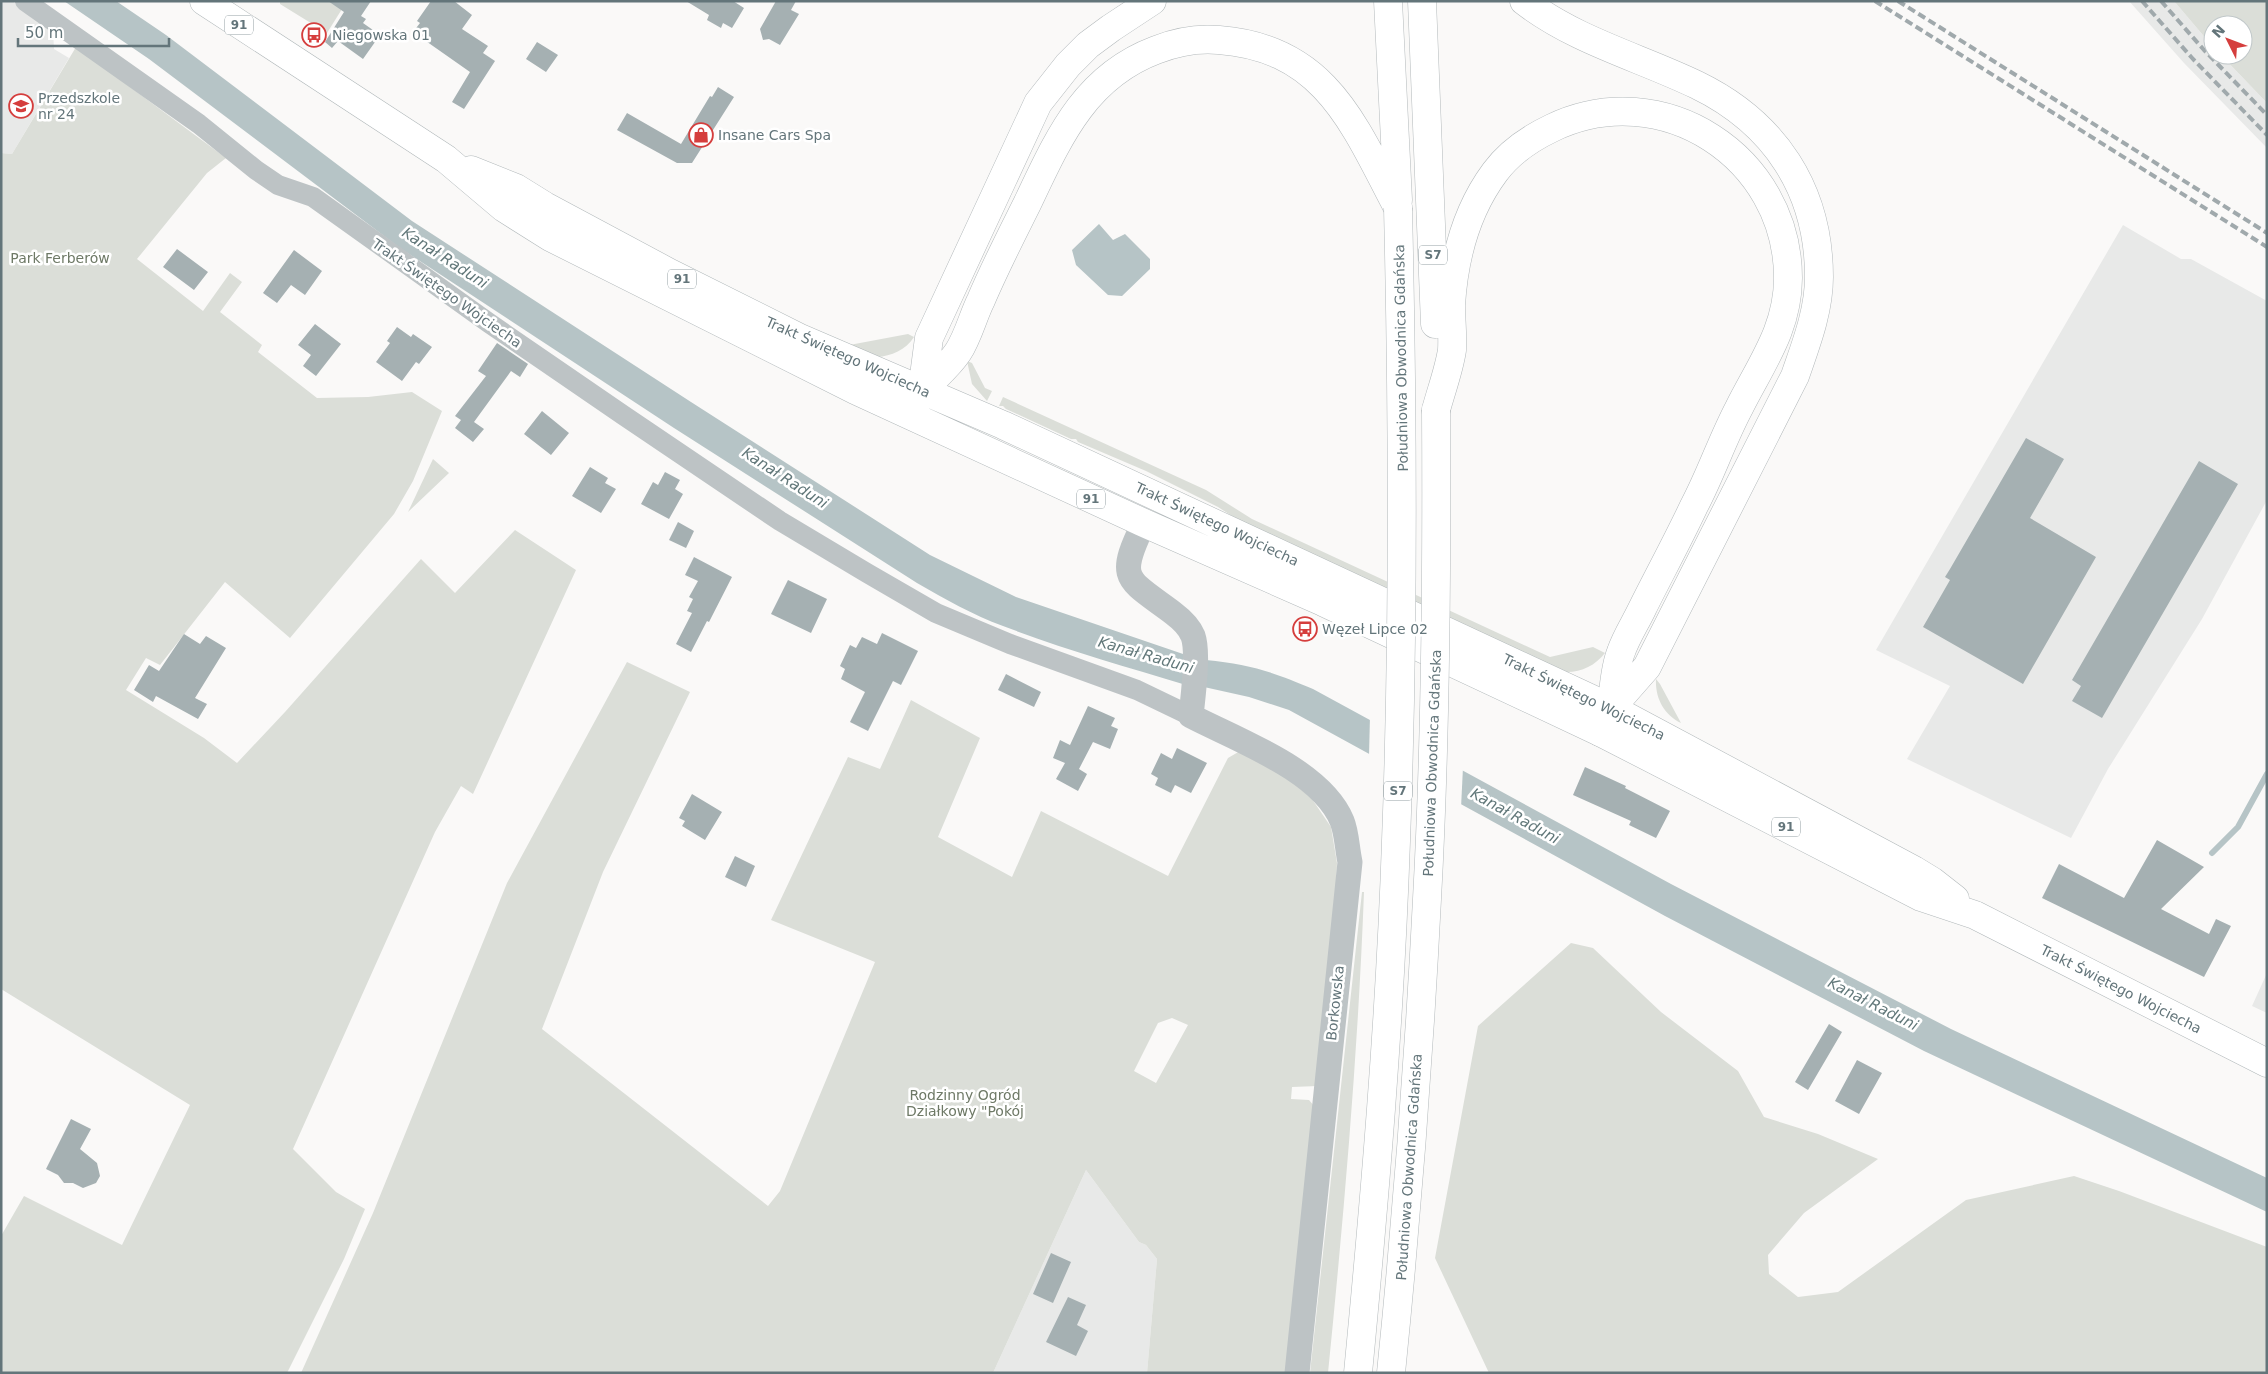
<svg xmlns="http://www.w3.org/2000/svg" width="2268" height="1374" font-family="'DejaVu Sans',sans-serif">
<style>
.built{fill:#e8e9e8}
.green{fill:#dbded8;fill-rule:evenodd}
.water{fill:#b6c4c6}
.pier{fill:#faf9f8}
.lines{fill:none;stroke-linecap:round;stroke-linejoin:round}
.stream{stroke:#b6c4c6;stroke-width:6}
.building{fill:#a5b0b2}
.primary-casing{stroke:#b1b8ba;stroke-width:29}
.motorway-casing{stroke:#b3b9bb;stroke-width:29}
.minor{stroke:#bdc3c5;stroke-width:20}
.tertiary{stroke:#bdc3c5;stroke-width:25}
.primary{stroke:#fff;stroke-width:28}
.motorway{stroke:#fff;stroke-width:28}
.rail{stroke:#a0a9ac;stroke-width:4;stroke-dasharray:8 4;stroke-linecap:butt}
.motorway-bridge-casing{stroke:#b3b9bb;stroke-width:29;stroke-linecap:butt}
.motorway-bridge{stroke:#fff;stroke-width:28}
.labels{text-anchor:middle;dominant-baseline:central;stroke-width:5;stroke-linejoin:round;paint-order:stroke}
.shield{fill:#fff;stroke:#929ea2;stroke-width:1}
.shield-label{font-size:12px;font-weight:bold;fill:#63757a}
.poi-label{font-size:14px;fill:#63757a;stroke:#fff;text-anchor:start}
.park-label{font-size:14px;fill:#6e7966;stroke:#fff}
.street-label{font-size:14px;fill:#63757a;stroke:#fff}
.water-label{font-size:15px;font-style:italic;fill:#62787a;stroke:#fff}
</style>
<rect width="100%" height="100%" fill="#faf9f8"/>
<path class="built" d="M1 1H12L53 30 54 49 69 58 12 154 1 153Z
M2129 1H2174L2213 47V55H2221L2267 103V148L2184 63Z
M2123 225 2181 259H2191L2267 301V500L2202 619 2108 769 2071 838 1907 759 1950 686 1876 650Z
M2267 973V1013L2252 1006Z
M1086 1170 1139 1242 1146 1245 1157 1259 1147 1373H993Z"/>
<path class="green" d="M280 1H347L327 33 280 4Z
M2174 1H2267V103L2221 55H2243V25H2213V47Z
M76 47 226 158 207 173 137 259 203 311 230 273 242 282 220 312 262 345 258 352 317 398 368 397 412 392 442 411 413 481 394 514 290 638 225 582 160 665 146 658 126 690 204 738 237 763 285 712 421 559 455 593 515 530 576 570 473 794 461 786 435 832 293 1149 336 1192 365 1209 344 1259 287 1373H1V1236L24 1196 122 1245 190 1105 1 989V153L12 154Z
M908 334 914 337C906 350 891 356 877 357L844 346Z
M967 361 972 363 985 388 992 391 987 401 972 384Z
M1003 397 1206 490 1252 519 1550 657 1593 647 1605 653C1595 666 1580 673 1564 672L1249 527 1218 507 1146 471 1078 442 1076 439H1071L1006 409 1003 406H999Z
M433 459 449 473 408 512Z
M627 662 690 692 603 872 542 1029 768 1206 780 1191 875 962 771 920 848 757 880 769 911 700 980 738 938 837 1012 877 1041 811 1168 876 1228 758 1240 751 1288 778 1312 799 1331 827 1337 863 1334 942 1318 1086 1292 1087 1291 1099 1309 1100 1315 1107 1286 1373H1147L1157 1259 1146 1245 1139 1242 1086 1170 993 1373H301L373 1213 507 883ZM1172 1018 1188 1025 1156 1083 1134 1071 1158 1023Z
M1656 679 1660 684 1681 723C1664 715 1655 698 1656 679Z
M1362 892H1364C1358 1053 1344 1213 1328 1373H1310Z
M1571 943 1593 948 1661 1012 1738 1071 1764 1117 1818 1134 1878 1159 1804 1213 1768 1255 1769 1274 1798 1297 1838 1292 1966 1200 2074 1176 2119 1191 2267 1247V1373H1489L1435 1258 1478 1026Z"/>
<path class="water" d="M64 1H116L166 35 412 221 691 402 930 555 1016 597 1186 655V685C1124 666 1063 649 1003 626 973 615 945 599 917 583L674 428 400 248 149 59Z
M1099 224 1113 240 1125 234 1150 259V269L1122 296 1108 295 1076 265 1072 250Z
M1206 660C1249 664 1273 672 1313 689L1671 884 1951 1029 2267 1178V1212L1924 1051 1665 916 1289 710 1249 697 1204 687Z"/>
<path class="pier" d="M1370 716 1463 767 1461 808 1369 756Z"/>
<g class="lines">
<path class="stream" d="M2212 853 2238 827 2267 774"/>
</g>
<path class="building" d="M328 1H371L361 16 366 19 363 23 380 35 363 59 338 41 332 48 325 42 344 12Z
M431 1H454L472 15 462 29 488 46 483 53 495 61 464 109 452 102 470 72 413 32 420 23 417 21Z
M686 1H733L744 8 732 28 723 23 721 28 707 20 709 15Z
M776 1H796L791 10 799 14 780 45 769 39 763 40 760 29Z
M537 42 558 55 546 72 526 59Z
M718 87 734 97 692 163H677L617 130 627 113 681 144 710 96 712 97Z
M177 249 208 272 194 290 163 267Z
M294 250 322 271 305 295 291 285 277 303 263 293Z
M315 324 341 344 316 376 303 366 311 355 298 345Z
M397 327 411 337 413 334 432 347 419 364 416 362 402 381 376 362 390 343 387 341Z
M497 343 528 364 520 377 511 371 474 422 484 429 473 442 455 428 461 420 455 416 486 376 478 371Z
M542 411 569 433 551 455 524 434Z
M2026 438 2064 459 2030 518 2096 557 2023 684 1923 627 1950 580 1945 577 1950 569Z
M2199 461 2238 484 2102 718 2072 701 2081 686 2072 680Z
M590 467 608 478 605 483 616 489 601 513 572 496Z
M665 472 680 480 675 489 683 494 669 519 641 504 653 482 658 485Z
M678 522 694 531 686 548 669 540Z
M694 557 732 577 709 622 707 621 691 652 676 644 692 613 687 611 693 599 689 597 698 581 685 575Z
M788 580 827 599 811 633 771 614Z
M882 633 918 651 901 685 893 681 868 731 850 722 865 692 841 679 845 669 840 666 850 645 856 648 862 637 877 644Z
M184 634 200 644 206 636 226 648 195 698 207 704 198 719 156 696 153 702 134 690 149 665 159 671Z
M1006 674 1041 692 1034 707 998 690Z
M1088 706 1115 718 1111 726 1118 729 1110 749 1093 742 1079 769 1087 774 1078 791 1056 779 1065 763 1053 758 1060 740 1070 745Z
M1177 748 1207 763 1191 793 1175 785 1171 793 1155 785 1158 778 1151 774 1161 753 1172 759Z
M1585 767 1626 786 1625 788 1670 811 1656 838 1629 825 1631 821 1573 795Z
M692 794 722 812 705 840 682 826 685 821 679 818Z
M2157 840 2204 867 2161 909 2209 934 2216 919 2231 926 2204 977 2042 898 2059 864 2124 898Z
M735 856 755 866 746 887 725 877Z
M1829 1024 1842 1032 1808 1090 1795 1082Z
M1857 1060 1882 1073 1859 1114 1835 1101Z
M71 1119 91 1129 80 1149 97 1163 100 1176 96 1183 83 1188 73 1183H64L58 1175 46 1169Z
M1051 1253 1071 1262 1053 1303 1033 1294Z
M1068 1297 1086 1305 1077 1325 1088 1331 1076 1356 1046 1342Z"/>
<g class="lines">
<g class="primary-casing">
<path id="primary" d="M204 1 446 159 504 208 550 237 855 390 1144 523 1323 602 1600 732 1921 897 1975 915 2267 1063
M471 170 516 188 545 206 670 273 798 337 1003 425 1611 708 1914 870 1932 881 1955 899"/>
</g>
<g class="motorway-casing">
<path id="motorway" d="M1388 1 1398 200
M1422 1 1435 324
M1524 1C1576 41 1639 57 1697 85 1775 123 1819 190 1819 277 1819 311 1806 344 1795 376L1647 667 1611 708 1600 732
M922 391C934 378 949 366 958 352 968 337 973 316 981 300 995 267 1011 236 1027 204 1058 139 1084 77 1156 50 1176 42 1197 38 1219 40 1326 48 1354 125 1398 208
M1436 410C1441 391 1449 370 1452 350 1453 335 1451 320 1451 305 1454 257 1466 211 1495 172 1509 153 1531 138 1552 128 1662 75 1788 157 1788 278 1788 329 1761 364 1739 408 1722 440 1711 474 1694 506 1678 540 1660 573 1643 607 1636 622 1626 637 1621 652 1614 669 1614 690 1611 708
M911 415 922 391 929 338 1038 103 1068 65 1088 45 1111 28 1152 1"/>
</g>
<path class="minor" d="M25 1 199 124 256 170 278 185 313 197 489 323 623 415 780 521 867 573 936 613 1010 644 1137 690 1191 716"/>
<path class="tertiary" d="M1144 523C1116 580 1126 578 1173 613 1181 619 1189 626 1193 636 1199 653 1193 696 1191 716 1237 740 1321 770 1342 821 1347 833 1347 849 1350 862L1297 1373"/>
<use href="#primary" class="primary"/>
<use href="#motorway" class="motorway"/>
<path class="rail" d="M1875 1 2267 247
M1898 1 2267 233
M2142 1 2193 59 2267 135
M2161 1 2204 50 2267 115"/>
<g class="motorway-bridge-casing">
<path id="motorway-bridge" d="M1358 1373C1375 1196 1390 1019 1396 841 1404 630 1403 419 1398 208
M1391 1373C1407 1215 1419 1057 1427 899 1436 737 1437 573 1436 410"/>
</g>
<use href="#motorway-bridge" class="motorway-bridge"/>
</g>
<defs>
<g id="bus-ring" transform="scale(1.25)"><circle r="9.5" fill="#fff" stroke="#d53e3d" stroke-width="1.5"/><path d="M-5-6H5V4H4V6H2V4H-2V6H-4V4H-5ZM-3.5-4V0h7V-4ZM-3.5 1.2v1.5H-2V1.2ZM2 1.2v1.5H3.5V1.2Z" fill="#d53e3d"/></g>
<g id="school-ring" transform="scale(1.25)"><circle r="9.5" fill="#fff" stroke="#d53e3d" stroke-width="1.5"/><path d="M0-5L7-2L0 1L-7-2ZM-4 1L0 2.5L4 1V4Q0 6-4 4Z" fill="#d53e3d"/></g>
<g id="shop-ring" transform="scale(1.25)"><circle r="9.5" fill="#fff" stroke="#d53e3d" stroke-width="1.5"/><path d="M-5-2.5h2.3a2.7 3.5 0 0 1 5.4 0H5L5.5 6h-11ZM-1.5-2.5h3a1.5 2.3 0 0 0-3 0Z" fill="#d53e3d"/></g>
</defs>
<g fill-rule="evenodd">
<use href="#bus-ring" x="314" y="35"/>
<use href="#school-ring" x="21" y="106"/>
<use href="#shop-ring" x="701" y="135"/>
<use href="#bus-ring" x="1305" y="629"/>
</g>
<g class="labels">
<g class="shield">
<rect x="225" y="15.5" width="28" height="19" rx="4"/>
<rect x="1419" y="245.5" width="28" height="19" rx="4"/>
<rect x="668" y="269.5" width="28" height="19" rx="4"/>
<rect x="1077" y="489.5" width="28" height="19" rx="4"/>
<rect x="1384" y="781.5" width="28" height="19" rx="4"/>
<rect x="1772" y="817.5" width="28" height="19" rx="4"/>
</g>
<g class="shield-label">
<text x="239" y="25">91</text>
<text x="1433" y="255">S7</text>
<text x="682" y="279">91</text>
<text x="1091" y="499">91</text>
<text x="1398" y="791">S7</text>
<text x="1786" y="827">91</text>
</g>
<g class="poi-label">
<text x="332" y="35">Niegowska 01</text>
<text x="38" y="98">Przedszkole<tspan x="38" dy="16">nr 24</tspan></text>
<text x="718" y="135">Insane Cars Spa</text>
<text x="1322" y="629">Węzeł Lipce 02</text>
</g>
<g class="park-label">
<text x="60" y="258">Park Ferberów</text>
<text x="965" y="1095">Rodzinny Ogród<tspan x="965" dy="16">Działkowy "Pokój</tspan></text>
</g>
<g class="street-label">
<text transform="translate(447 293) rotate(35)">Trakt Świętego Wojciecha</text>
<text transform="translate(848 357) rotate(24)">Trakt Świętego Wojciecha</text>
<text transform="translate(1401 358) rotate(-91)">Południowa Obwodnica Gdańska</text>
<text transform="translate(1217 524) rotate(25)">Trakt Świętego Wojciecha</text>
<text transform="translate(1584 697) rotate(26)">Trakt Świętego Wojciecha</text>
<text transform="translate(1432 763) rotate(-88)">Południowa Obwodnica Gdańska</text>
<text transform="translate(2121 989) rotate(27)">Trakt Świętego Wojciecha</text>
<text transform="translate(1335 1003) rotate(-84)">Borkowska</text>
<text transform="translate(1409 1167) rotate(-86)">Południowa Obwodnica Gdańska</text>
</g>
<g class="water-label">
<text transform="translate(445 258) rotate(33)">Kanał Raduni</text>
<text transform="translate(785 478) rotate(33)">Kanał Raduni</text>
<text transform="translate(1146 655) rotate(16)">Kanał Raduni</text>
<text transform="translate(1515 816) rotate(29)">Kanał Raduni</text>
<text transform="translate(1873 1004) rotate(27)">Kanał Raduni</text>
</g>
</g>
<rect width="2268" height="1374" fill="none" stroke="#63757a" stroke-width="5"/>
<g transform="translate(2228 40) rotate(312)"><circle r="24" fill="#ffffff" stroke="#c1c8ca"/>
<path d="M0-4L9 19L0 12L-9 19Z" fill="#d53e3d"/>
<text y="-8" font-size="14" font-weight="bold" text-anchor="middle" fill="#63757a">N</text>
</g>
<path d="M18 38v8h151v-8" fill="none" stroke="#63757a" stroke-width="2.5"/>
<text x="25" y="38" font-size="15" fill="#63757a" stroke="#ffffff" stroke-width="4" paint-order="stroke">50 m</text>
</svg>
